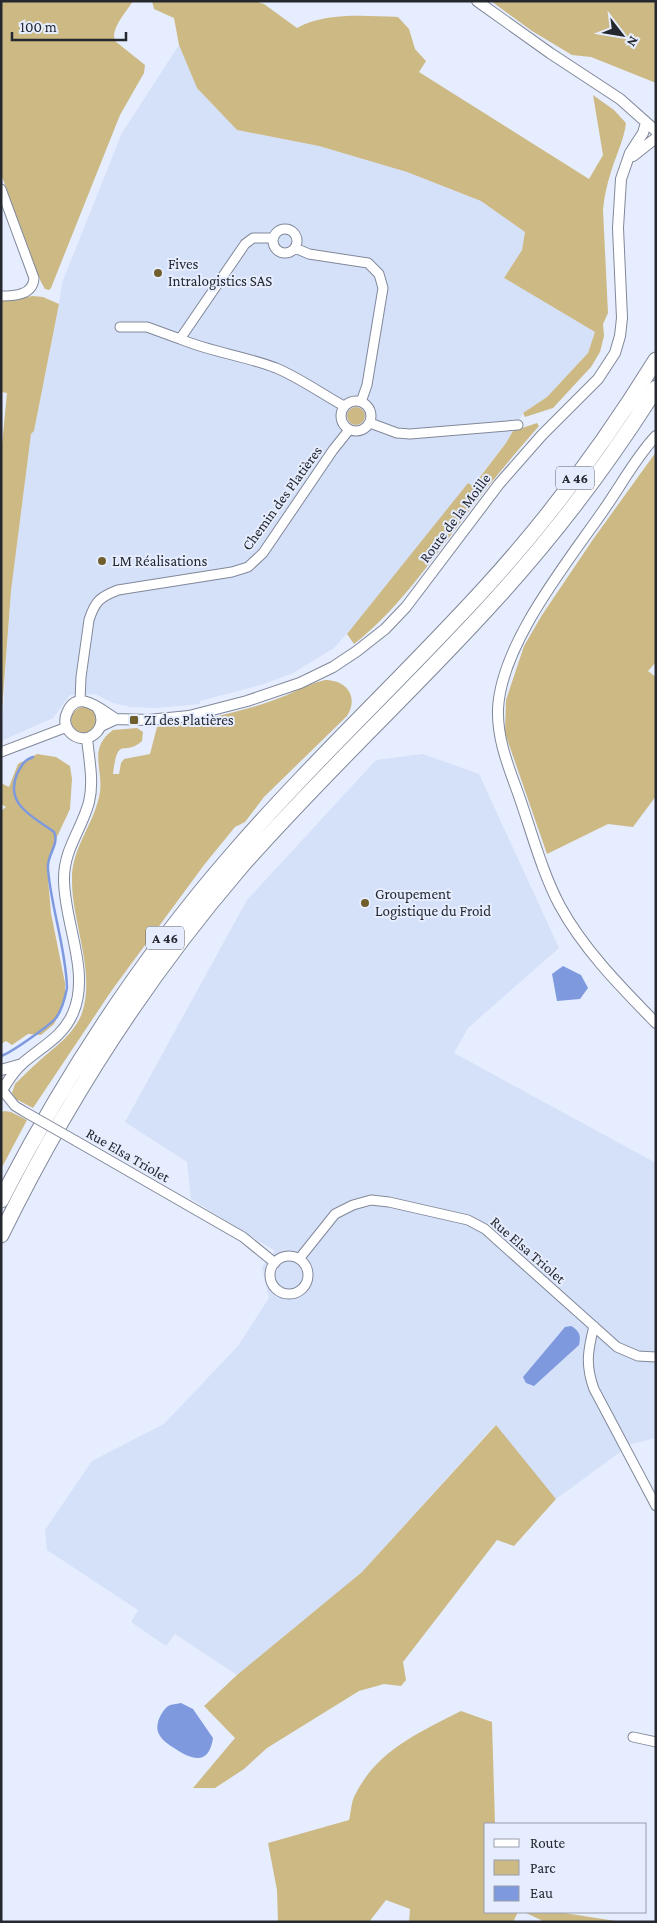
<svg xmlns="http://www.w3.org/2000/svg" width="657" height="1923" font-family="'Crimson Pro',serif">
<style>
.built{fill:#d5e0f9}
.green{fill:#cdb984}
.water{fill:#7e99dd}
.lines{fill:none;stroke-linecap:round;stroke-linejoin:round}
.stream{stroke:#7e99dd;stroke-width:2.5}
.minor-casing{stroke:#818899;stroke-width:11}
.tertiary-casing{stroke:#818899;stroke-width:12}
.motorway-casing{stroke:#818899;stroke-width:17}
.minor{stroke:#fff;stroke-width:9}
.tertiary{stroke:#fff;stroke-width:10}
.motorway{stroke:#fff;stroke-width:15}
.minor-bridge-casing{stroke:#818899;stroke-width:11;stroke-linecap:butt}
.minor-bridge{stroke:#fff;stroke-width:9}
.poi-dot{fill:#715e2d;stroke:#e5edff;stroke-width:2}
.labels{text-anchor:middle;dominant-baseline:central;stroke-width:4;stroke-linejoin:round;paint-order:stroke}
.shield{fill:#e5edff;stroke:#5f636d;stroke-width:1}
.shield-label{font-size:14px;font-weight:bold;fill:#26282f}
.poi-label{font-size:15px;fill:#26282f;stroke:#e5edff;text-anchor:start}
.street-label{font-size:15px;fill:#26282f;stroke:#e5edff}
</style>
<rect width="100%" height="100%" fill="#e5edff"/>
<path class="built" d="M179 45 197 88 237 130 319 146 407 172 481 201 525 232 522 250 504 278 595 332 588 353 547 397 523 413 506 443 472 486 468 483 360 619 334 648 293 673 261 685 200 701V704L156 708 131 707 113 703 95 694 70 695 53 718 1 741 11 591 31 434 34 431 59 305 62 283 122 133Z
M423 754 479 774 559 948 468 1028 454 1053 656 1163V1438L631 1444 556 1499 495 1425 362 1572 237 1675 175 1634 166 1646 131 1622 138 1610 47 1550 45 1530 92 1461 164 1424 238 1346 269 1298 262 1267 275 1251 191 1199 187 1162 125 1122 247 900 376 760Z"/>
<path class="green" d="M1 1H133C127 11 110 29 115 41L145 65 144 73 120 115 51 288 49 290 45 289 41 282 1 174Z
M152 1H255L264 4 297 28C326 12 366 16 398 17L409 29 415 49 426 61 419 72 589 179 603 155 593 95 614 110 626 123C624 140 616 155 611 172 607 184 604 197 603 210L608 313 603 324 604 336 600 352 591 367 553 408 525 417 523 413 547 397 588 353 595 332 504 278 522 250 525 232 481 201 407 172 319 146 237 130 197 88 179 45 174 18 154 9Z
M491 1H656V83L591 57 572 55 532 31Z
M33 296 43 297 59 304 34 431 31 434 11 591 1 724V455L7 393 1 392V300Z
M347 416a9 9 0 1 1 18 0a9 9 0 1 1-18 0Z
M537 423 539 426C509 460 481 494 455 530 424 570 395 612 354 644L347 634 468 483 473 486 506 443 513 431Z
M656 452V662L648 671 656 677V796L633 827 608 824 547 854 505 733 506 700 524 646 542 615 594 538Z
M325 680C347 680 359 697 347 716L264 797 245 822 235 827 204 865 112 990 33 1108 16 1099 12 1093 15 1084C22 1077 29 1070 37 1063 53 1048 74 1035 82 1013 96 971 71 921 72 878 72 847 95 823 100 792 103 768 88 748 113 730L137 728 143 732 142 741C124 758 118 733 113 774H119L121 763 124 759 150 754 157 727C196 721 236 714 274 700 292 694 307 684 325 680Z
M71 720a13 13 0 1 1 26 0a13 13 0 1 1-26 0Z
M37 754 56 757 70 766 72 779 70 809 56 839 47 867 51 913 65 983V995L63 1006 54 1024 41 1035 28 1034 12 1045 6 1041 1 1044V811L6 807 1 804V783L9 787 18 764Z
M5 1111 11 1112 27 1120 1 1169V1112Z
M496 1425 556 1499 514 1546 497 1540 403 1662 406 1680 401 1686 384 1684 359 1691 267 1748 244 1769 215 1788H193L235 1738 204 1706 237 1675 362 1572Z
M461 1711 492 1722 495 1824H486V1912H518L513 1922H409L410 1909 386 1900 369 1922H278L277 1890 268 1843 349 1820C351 1813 351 1804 354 1797 376 1751 418 1733 461 1711Z
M524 1912H558L622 1922H541V1920Z"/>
<path class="water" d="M563 966 581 975 588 988 580 999 557 1001 552 974Z
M571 1326C580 1331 581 1336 579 1345L534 1386 526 1383 523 1377 565 1327Z
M181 1703 193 1709 213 1738C209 1766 192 1760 174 1748 168 1744 161 1740 158 1732 155 1724 162 1709 170 1705 173 1704 178 1704 181 1703Z"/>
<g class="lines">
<path class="stream" d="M1 1056C11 1053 50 1025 56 1018 62 1010 65 998 67 988 66 948 51 908 48 869 46 856 60 844 54 832 34 817 4 805 17 774 21 766 24 760 33 757"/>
<g class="minor-casing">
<path id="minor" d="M1 189 34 278C33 295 15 296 1 296
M273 241a12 12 0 1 1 24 0a12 12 0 1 1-24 0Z
M273 238H253L245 244 180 339C211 352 245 356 276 368 300 378 322 394 344 406
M295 248 309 254 368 263 379 274 383 288 367 385 361 402
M120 327H147L180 339
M341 416a15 15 0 1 1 30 0a15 15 0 1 1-30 0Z
M370 423 397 433 410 434 518 425
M80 701 81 677 89 620C95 601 100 597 118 590L232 572 248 567 263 553 333 450 349 430
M1 752 67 727
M3 1091 15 1106 25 1112
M76 1141 243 1237 275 1263
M270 1275a19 19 0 1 1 38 0a19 19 0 1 1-38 0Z
M299 1259 335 1214 353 1205 371 1200 389 1202 468 1220 485 1229 617 1347 638 1356 656 1357
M594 1326C588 1350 585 1365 594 1389L656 1506
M633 1737 656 1742"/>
</g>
<g class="tertiary-casing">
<path id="tertiary" d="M477 1 550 53 620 99 656 131
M633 156 656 138
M656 436C636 457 620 487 603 511 567 563 501 644 498 709 497 740 509 768 519 796 532 833 542 872 560 906 584 950 621 987 656 1023
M97 707C112 728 85 750 69 731 65 726 64 719 67 713 77 687 102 711 116 719
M101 726 116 719 148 720 189 716 247 701 300 683 333 667 357 651 385 629 406 607 499 484 542 435 598 379 615 353 620 336 622 318 618 228 621 179 630 153 643 133 646 123
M1 1070 22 1064
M4 1087C9 1079 15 1070 23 1063 41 1047 63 1037 73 1013 91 972 63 920 64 878 64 849 82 829 89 802 94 782 89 759 87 738"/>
</g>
<g class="motorway-casing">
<path id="motorway" d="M1 1200C64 1078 140 961 230 857 311 763 402 679 485 588 549 518 606 441 656 360
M1 1235C65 1104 144 980 239 869 321 775 413 691 496 599 556 533 609 463 656 388"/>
</g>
<use href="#minor" class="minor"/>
<use href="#tertiary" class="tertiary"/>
<use href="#motorway" class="motorway"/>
<g class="minor-bridge-casing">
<path id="minor-bridge" d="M25 1112 76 1141"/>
</g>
<use href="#minor-bridge" class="minor-bridge"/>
</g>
<g class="poi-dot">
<circle cx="158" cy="273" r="5"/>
<circle cx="102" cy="561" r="5"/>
<rect x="129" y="715" width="10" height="10" rx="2.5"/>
<circle cx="365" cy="903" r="5"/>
</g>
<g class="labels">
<g class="shield">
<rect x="556" y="466.5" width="38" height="23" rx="4"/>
<rect x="146" y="926.5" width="38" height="23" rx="4"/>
</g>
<g class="shield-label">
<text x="575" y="478">A 46</text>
<text x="165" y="938">A 46</text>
</g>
<g class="poi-label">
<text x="168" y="264">Fives<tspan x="168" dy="17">Intralogistics SAS</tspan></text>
<text x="112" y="561">LM Réalisations</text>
<text x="144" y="720">ZI des Platières</text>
<text x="375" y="894">Groupement<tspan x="375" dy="17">Logistique du Froid</tspan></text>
</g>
<g class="street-label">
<text transform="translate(282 498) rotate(-54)">Chemin des Platières</text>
<text transform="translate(455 518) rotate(-53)">Route de la Moille</text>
<text transform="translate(128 1155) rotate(30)">Rue Elsa Triolet</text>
<text transform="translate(528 1250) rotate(41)">Rue Elsa Triolet</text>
</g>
</g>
<rect width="657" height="1923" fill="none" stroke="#26282f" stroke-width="5"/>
<rect x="484" y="1823" width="162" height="90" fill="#e5edff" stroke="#999eac"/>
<rect x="494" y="1839" width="25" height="8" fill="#ffffff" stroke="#999eac"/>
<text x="530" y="1848" font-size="15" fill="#26282f">Route</text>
<rect x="494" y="1860" width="25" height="15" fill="#cdb984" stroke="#999eac"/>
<text x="530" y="1873" font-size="15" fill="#26282f">Parc</text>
<rect x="494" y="1886" width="25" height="15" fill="#7e99dd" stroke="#999eac"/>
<text x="530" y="1898" font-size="15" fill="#26282f">Eau</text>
<g transform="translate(622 35) rotate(121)" stroke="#e5edff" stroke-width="4" paint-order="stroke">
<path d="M0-4L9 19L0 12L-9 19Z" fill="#26282f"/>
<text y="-8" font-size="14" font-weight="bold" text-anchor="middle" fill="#26282f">N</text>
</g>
<path d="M12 32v8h114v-8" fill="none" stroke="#26282f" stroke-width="2.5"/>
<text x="20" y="32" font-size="15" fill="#26282f" stroke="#e5edff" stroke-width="4" paint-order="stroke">100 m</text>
</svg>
